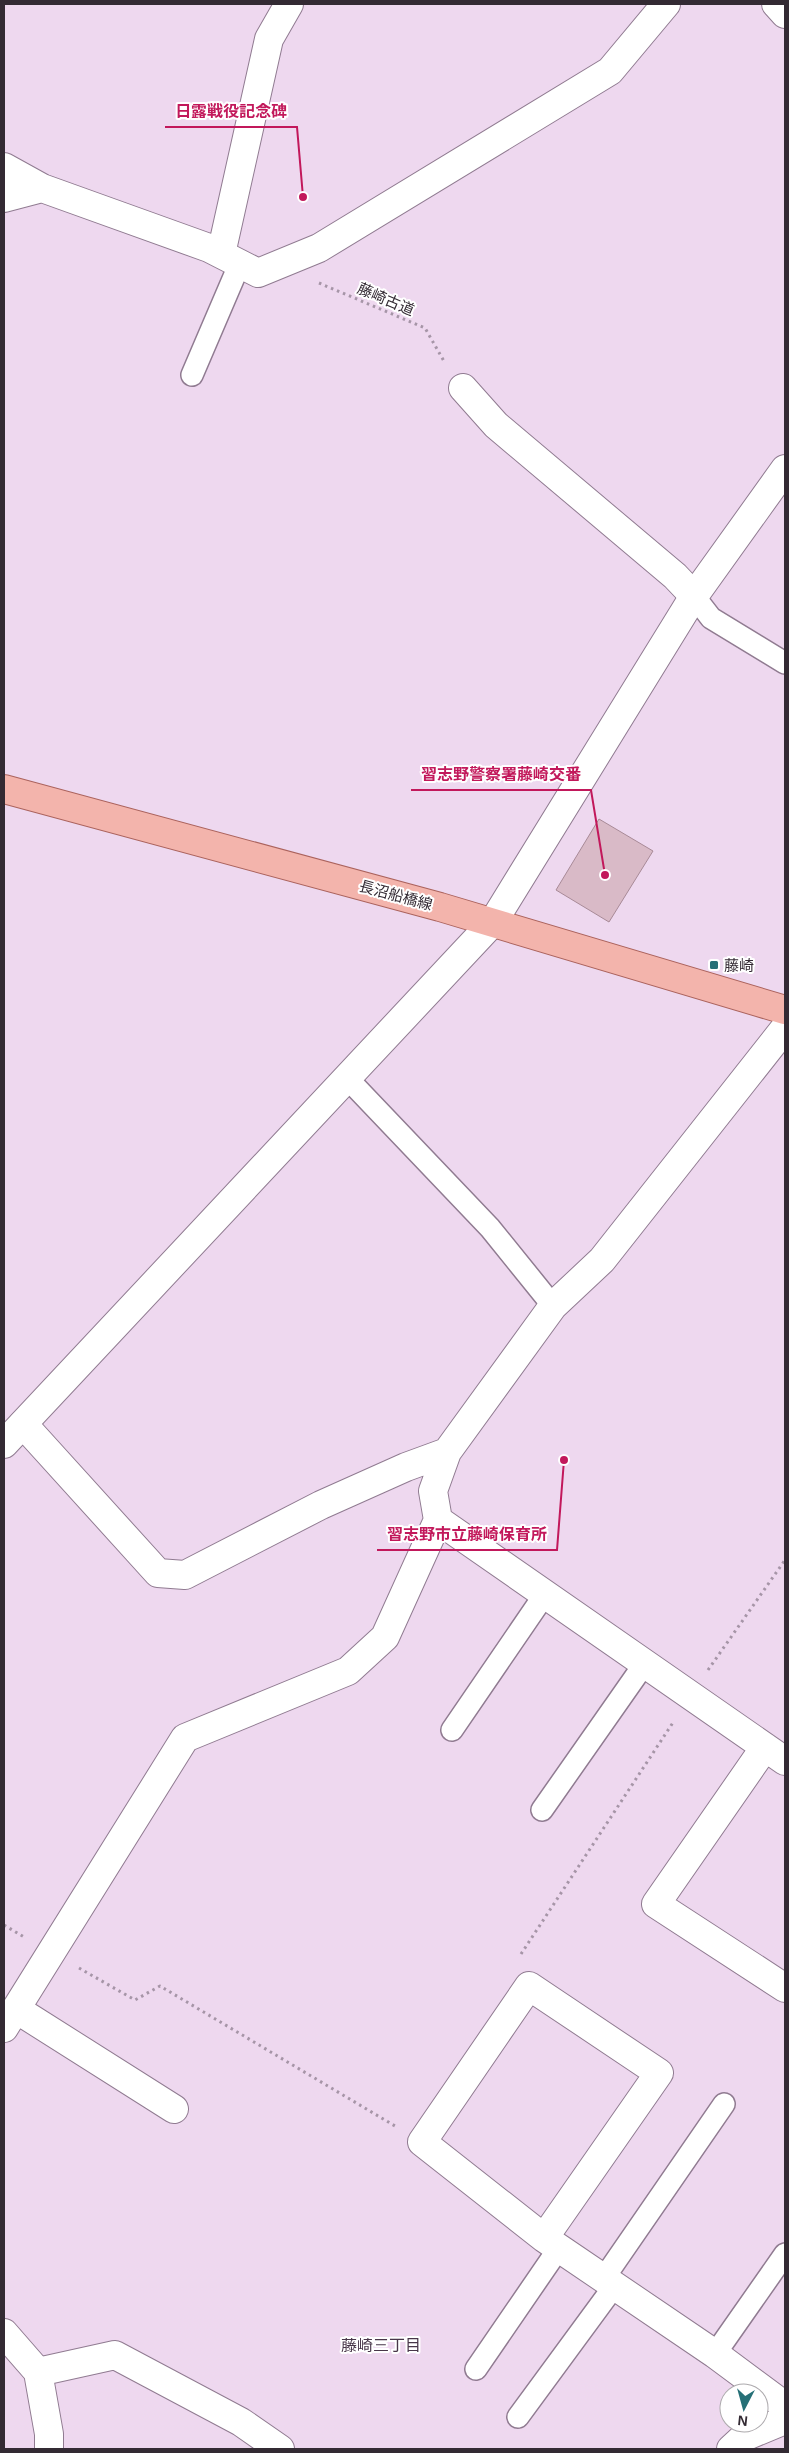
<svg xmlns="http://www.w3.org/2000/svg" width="789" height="2453" font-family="Arial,'Noto Sans JP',sans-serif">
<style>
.building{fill:#d9bac7;stroke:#a88a97}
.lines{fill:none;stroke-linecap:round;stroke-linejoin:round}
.service-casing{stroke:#907b91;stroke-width:24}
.minor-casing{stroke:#907b91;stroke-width:30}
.tertiary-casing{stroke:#907b91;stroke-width:30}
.primary-casing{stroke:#ab635d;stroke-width:30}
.path{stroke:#a695a7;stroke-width:3;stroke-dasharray:2.5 4;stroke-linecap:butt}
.service{stroke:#fff;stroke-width:21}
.minor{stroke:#fff;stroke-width:28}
.tertiary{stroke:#fff;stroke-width:28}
.primary{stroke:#f3b4ac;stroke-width:28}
.poi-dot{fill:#267077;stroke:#fff;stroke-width:2}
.labels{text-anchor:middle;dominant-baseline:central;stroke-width:4;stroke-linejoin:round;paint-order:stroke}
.street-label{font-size:15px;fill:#332a33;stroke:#fff}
.poi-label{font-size:15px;fill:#332a33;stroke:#fff;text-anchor:start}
.neighbourhood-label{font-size:16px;fill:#483649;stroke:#fff}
.leader{fill:none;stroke:#c2185b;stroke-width:2}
.callout-dot{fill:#c2185b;stroke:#fff;stroke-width:2}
.callout-label{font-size:16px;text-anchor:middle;font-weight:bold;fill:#c2185b;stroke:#fff;stroke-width:4;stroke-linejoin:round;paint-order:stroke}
</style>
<rect width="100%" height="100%" fill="#eed8ef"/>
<path class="building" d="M599 819 653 851 609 922 556 890Z"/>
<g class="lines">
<g class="service-casing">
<path id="service" d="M192 375 240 263
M694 596 711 618 785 663
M347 1078 490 1228 553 1306
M452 1730 545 1594
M542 1810 645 1663
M604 2278 724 2104
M715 2354 785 2254
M476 2369 559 2248
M518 2417 615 2285"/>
</g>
<g class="minor-casing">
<path id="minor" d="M776 4 785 14
M4 167 42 188 209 248 258 273 319 248 610 71 666 4
M4 198 42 188
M221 254 269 39 289 4
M463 388 496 425 675 576 694 596
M23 1424 158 1573 185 1575 321 1505 406 1467 447 1452 553 1306 602 1260 785 1028
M438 1520 785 1761
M765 1747 656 1904 785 1988
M16 2009 174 2109
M4 2028 185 1738 348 1671 385 1637 438 1520 433 1491 447 1452
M544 2238 659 2073 529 1986 422 2142 544 2238 715 2354 785 2406
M38 2372 115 2355 241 2422 280 2449
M731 2449 744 2437 785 2420"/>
</g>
<g class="tertiary-casing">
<path id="tertiary" d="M4 1444 493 922 694 596 785 469
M4 2333 38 2372 49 2434V2449"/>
</g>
<g class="primary-casing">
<path id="primary" d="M4 789 440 907 785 1010"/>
</g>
<path class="path" d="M319 283 425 328 445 363
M708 1670 785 1560
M4 1925 24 1937
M521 1954 674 1721
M79 1968 135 2000 160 1986 395 2126"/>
<use href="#service" class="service"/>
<use href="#minor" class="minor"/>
<use href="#tertiary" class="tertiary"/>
<use href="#primary" class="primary"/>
</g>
<rect class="poi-dot" x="709" y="960" width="10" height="10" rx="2.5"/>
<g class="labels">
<g class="street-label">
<text transform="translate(386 299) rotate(23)">藤崎古道</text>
<text transform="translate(396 895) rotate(15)">長沼船橋線</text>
</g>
<g class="poi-label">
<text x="724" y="965">藤崎</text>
</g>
<g class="neighbourhood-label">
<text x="381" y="2345">藤崎三丁目</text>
</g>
</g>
<path class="leader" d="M303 197L297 127H165M605 875L591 790H411M564 1460L557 1550H377"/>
<g class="callout-dot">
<circle cx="303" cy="197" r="5"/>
<circle cx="605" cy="875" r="5"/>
<circle cx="564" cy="1460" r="5"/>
</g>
<g class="callout-label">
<text x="231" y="117">日露戦役記念碑</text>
<text x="501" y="780">習志野警察署藤崎交番</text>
<text x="467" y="1540">習志野市立藤崎保育所</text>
</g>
<rect width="789" height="2453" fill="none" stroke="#332a33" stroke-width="10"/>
<g transform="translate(744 2408) rotate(186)"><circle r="24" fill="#ffffff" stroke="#adaaad"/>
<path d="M0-4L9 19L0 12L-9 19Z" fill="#267077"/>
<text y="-8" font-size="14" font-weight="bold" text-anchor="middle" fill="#332a33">N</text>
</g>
</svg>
